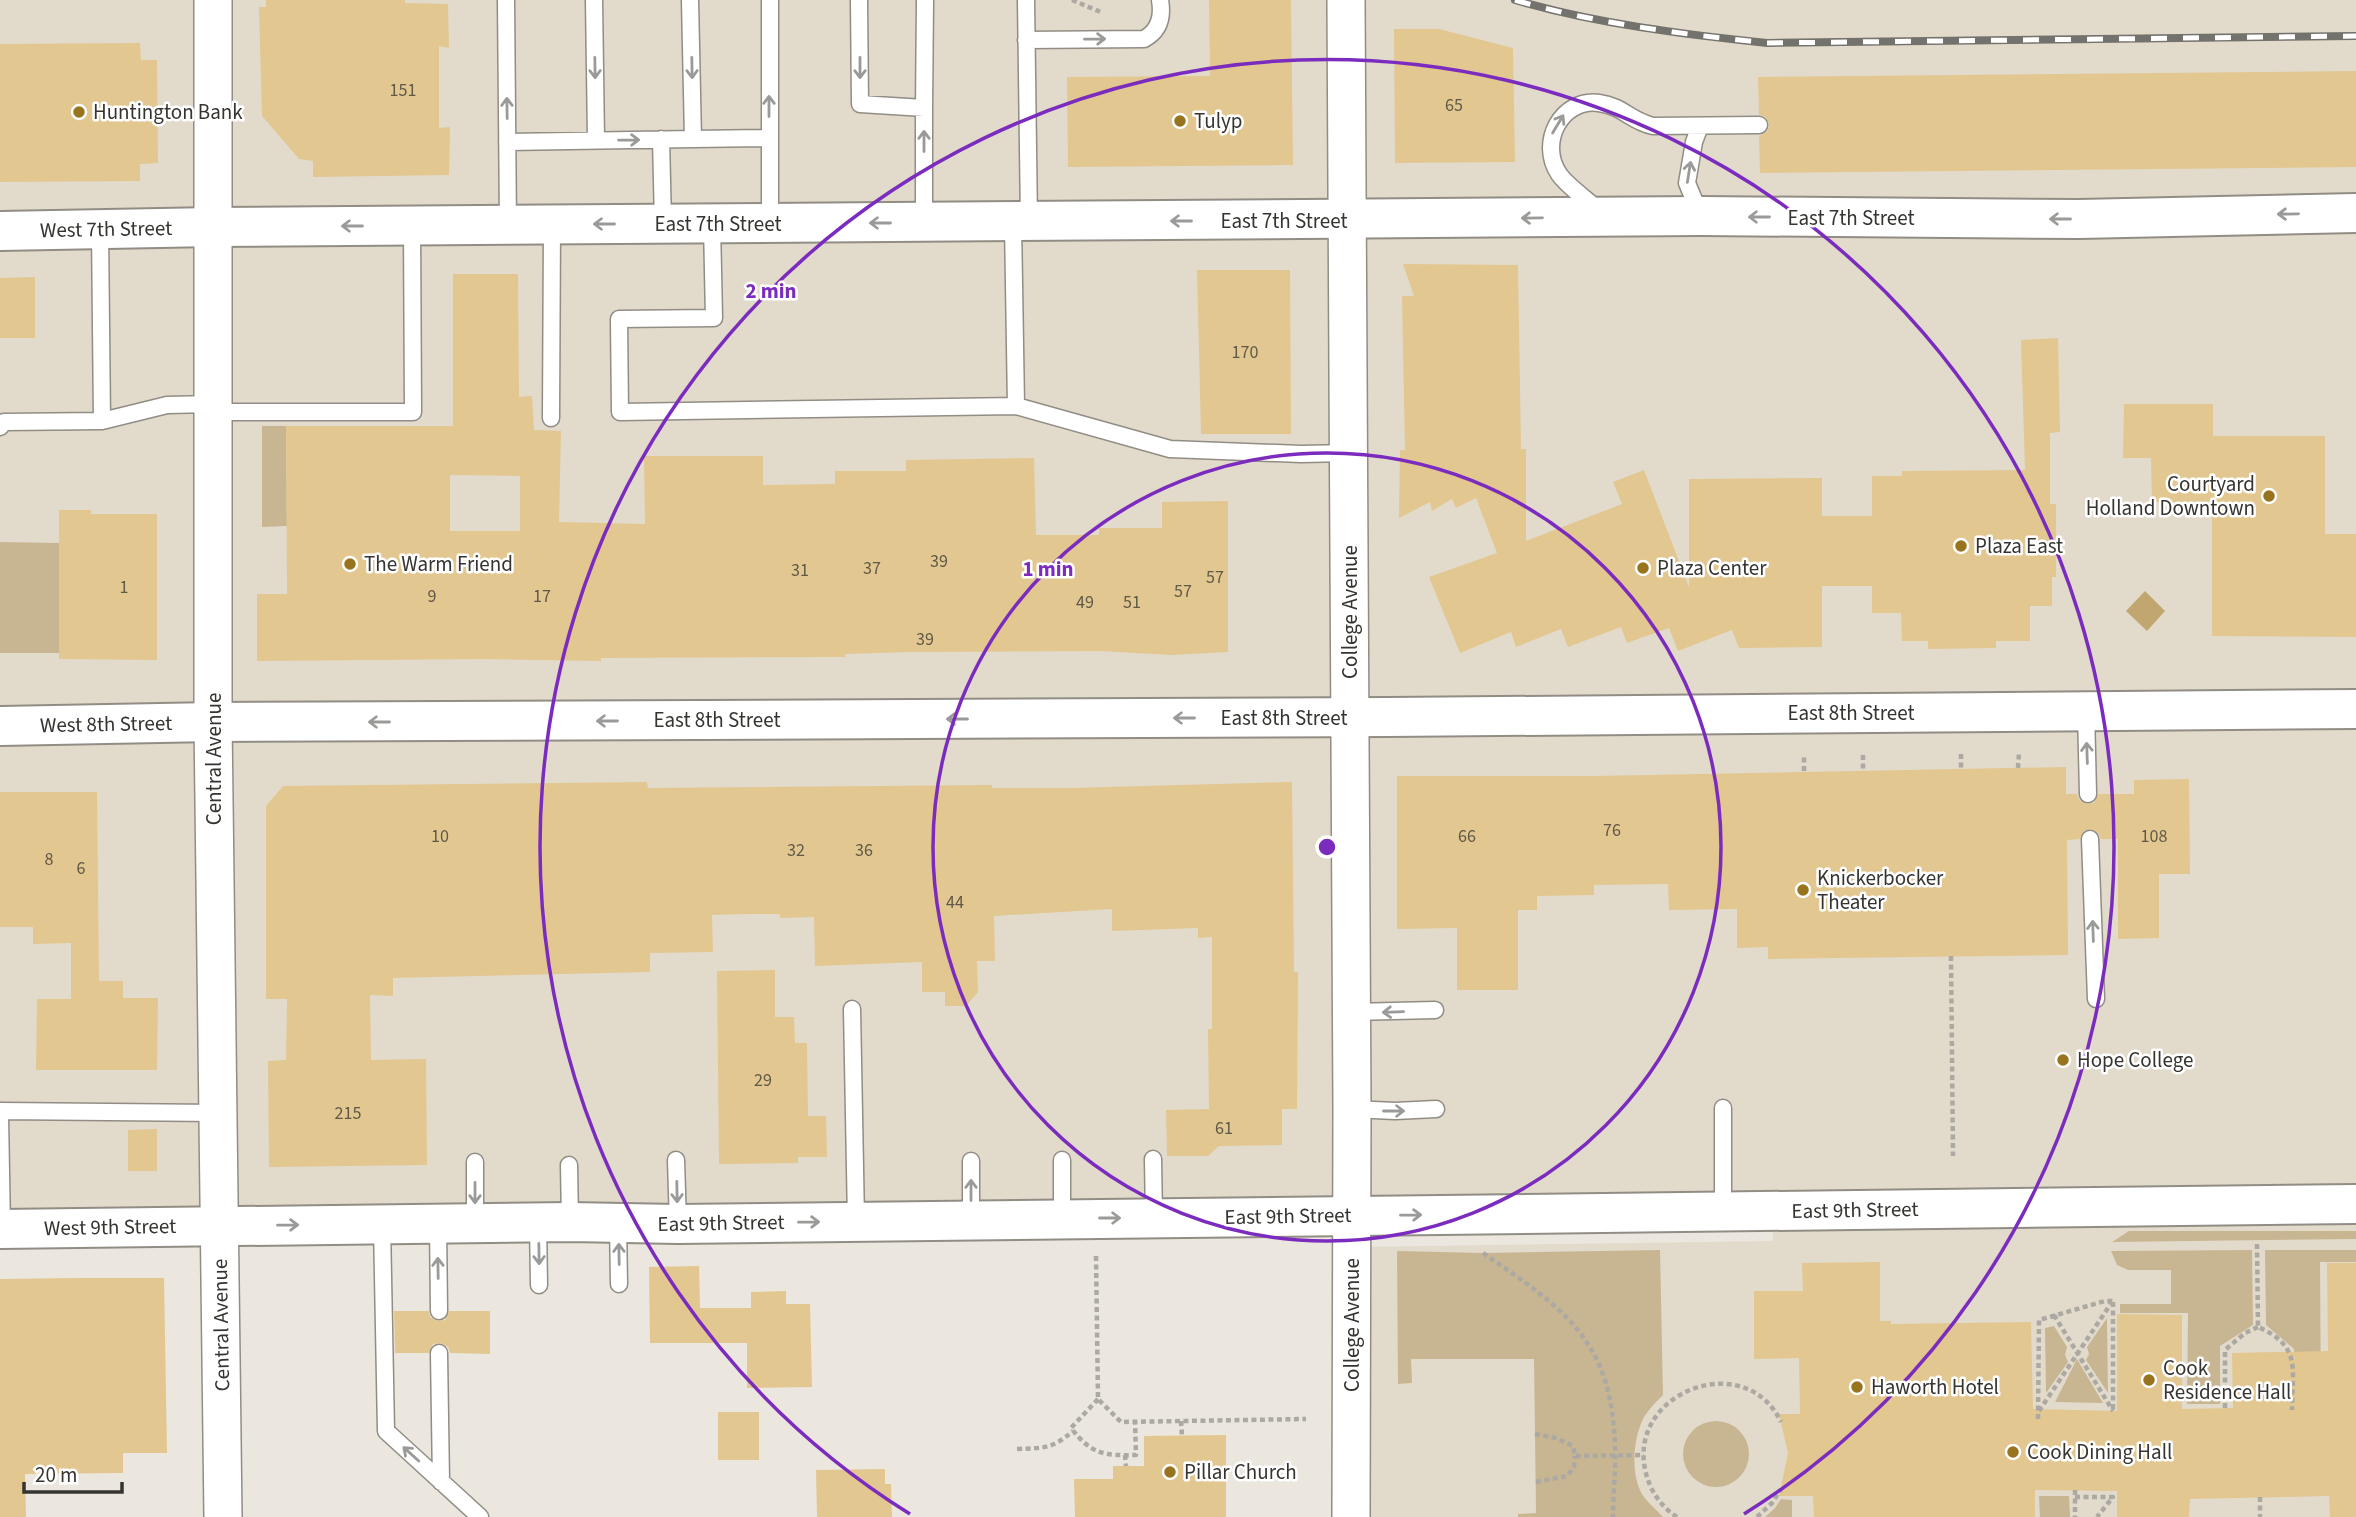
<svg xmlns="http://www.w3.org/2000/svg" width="2356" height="1517" font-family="'Source Sans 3',sans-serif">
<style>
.built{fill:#e2dbcc}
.green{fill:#c8b693}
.water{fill:#c1a670}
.building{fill:#e2c790;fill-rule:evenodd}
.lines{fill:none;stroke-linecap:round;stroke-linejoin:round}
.service-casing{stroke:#918d85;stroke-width:19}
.tertiary-casing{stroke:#918d85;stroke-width:40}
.secondary-casing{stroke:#918d85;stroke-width:42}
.primary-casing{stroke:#918d85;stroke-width:42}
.path{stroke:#aca9a3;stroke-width:4.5;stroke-dasharray:5 3.5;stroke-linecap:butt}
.service{stroke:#fff;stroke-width:16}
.tertiary{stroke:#fff;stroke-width:37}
.secondary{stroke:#fff;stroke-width:38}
.primary{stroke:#fff;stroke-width:38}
.rail-casing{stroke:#74726d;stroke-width:8}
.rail{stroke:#fff;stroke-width:5;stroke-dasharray:16;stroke-linecap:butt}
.oneway{stroke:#9a9a98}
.ring{fill:none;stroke:#7b2cbf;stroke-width:3.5}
.poi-dot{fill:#98741e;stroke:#fff;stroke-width:2.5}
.labels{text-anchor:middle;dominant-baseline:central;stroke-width:5;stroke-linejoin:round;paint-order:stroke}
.number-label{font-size:18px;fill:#605948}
.poi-label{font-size:21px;fill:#353430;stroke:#fff;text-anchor:start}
.street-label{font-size:21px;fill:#353430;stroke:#fff}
.centre{fill:#7b2cbf;stroke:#fff;stroke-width:3.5}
.ring-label{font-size:21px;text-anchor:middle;font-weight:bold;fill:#7b2cbf;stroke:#fff;stroke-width:5;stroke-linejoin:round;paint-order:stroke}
</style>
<rect width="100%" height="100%" fill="#ebe7df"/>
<path class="built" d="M0 0H2356V1517H1351L1352 1247 1773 1241V1211L0 1229Z"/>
<path class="green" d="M262 426H286L287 526 262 527Z
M0 542 59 543V653H0Z
M2129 1231H2356V1239L2112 1242Z
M1660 1250 1663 1395C1655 1403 1647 1411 1642 1421 1633 1442 1630 1477 1644 1497 1649 1504 1657 1510 1663 1517H1518V1514L1536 1513 1534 1359H1411L1412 1383 1398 1384 1397 1251 1483 1253Z
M2252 1250 2253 1325 2220 1346V1404H2187L2188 1313H2120V1304H2171V1270H2128L2117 1265 2111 1251Z
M2265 1250H2356V1262H2320L2321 1407 2295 1408 2294 1349 2266 1325Z
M2107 1318 2108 1393 2086 1360 2089 1354 2087 1347Z
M2054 1326 2067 1347 2065 1355 2068 1362 2046 1393 2045 1328Z
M2077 1359 2103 1403 2055 1402Z
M1683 1454a33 33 0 1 1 66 0a33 33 0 1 1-66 0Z
M2039 1496H2069L2070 1517H2040Z
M1781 1499 1792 1500V1517H1765L1775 1508Z"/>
<path class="water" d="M2145 591 2165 611 2147 631 2126 611Z"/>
<path class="building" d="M266 0H405V3L448 4 449 48 439 46V128L450 127 449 175 313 177V161L299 159 262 116 259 7H266Z
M1209 0H1291L1293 165 1068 167 1067 77 1210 76Z
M1394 29H1439L1513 48 1515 162 1395 163Z
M140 43 141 60H157L158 163 140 164V181L0 182V44Z
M2356 71V167L1760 173 1759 136 1768 131 1769 124 1765 116 1759 115 1758 77Z
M1403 264 1518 265 1521 449H1526V541L1622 504 1613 482 1644 470 1689 587V479L1822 478V516H1872V476H1902V471L2025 470 2021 340 2058 338 2060 432 2050 433V504H2056V577H2052V606H2030V641H1996V648L1928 649V641H1902L1901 613H1872V586H1822V647L1739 648 1732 630 1678 651 1669 628 1627 643 1621 627 1568 647 1561 629 1516 647 1511 632 1460 653 1429 577 1497 553 1476 498 1456 508 1452 499 1432 511 1430 502 1399 518 1400 450H1405L1402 296H1414Z
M1197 270H1290L1291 434H1201Z
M453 274H518L519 397 532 396 534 430 561 431 559 522 645 524 644 456H763V485L835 484V471H906V460L1034 458 1036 535H1099V528H1162V502L1228 501V652L1171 655 1100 651 909 652 845 654 846 657 601 658V661L483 659 257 661V594H287L286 426H453ZM450 475 520 476V531H450Z
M35 277V338H0V278Z
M2124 404H2213V436H2325V534H2356V637L2212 636V502H2152L2151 458H2123Z
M59 510H91V514H157V660L59 659Z
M2066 767V794H2077L2079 800 2088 804 2094 803 2098 794H2134V780L2189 779 2190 874H2159V938L2118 939V839H2101L2098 833 2090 829 2084 831 2080 839 2067 840 2068 955 1768 959V947L1737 948V909L1669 910 1668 884 1594 885V895L1537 896V910H1518V990H1457V928L1397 929V776H1593Z
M647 782 648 788 992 785V788H1071L1292 782 1294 972H1298L1297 1109H1282V1145L1219 1146 1208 1156H1167L1166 1110 1209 1109 1208 1029H1212V937L1198 938V928L1112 931V909L994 916 995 961H977L978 992 966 1006H945V992H922V962L815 966 814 917 780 918V914H747L712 915 713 952 650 953V972L393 978V996L370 995 371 1060 426 1059 427 1165 269 1167 268 1061 286 1060 287 999H266V806L283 786Z
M0 792H97L99 981H123V998H158L157 1070H36L37 999H71V943L33 944V927H0Z
M775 970V1017H794L795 1043H807L808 1116H826L827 1157H798V1163L719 1164 717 971Z
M157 1129V1171H128V1130Z
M1880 1262V1321H1891V1324L2031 1322 2033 1409 2117 1411V1314L2182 1315V1409L2233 1408 2232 1353 2328 1351 2327 1263H2356V1517H2330L2329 1496 2190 1499 2189 1517H2117V1491L2035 1490V1517H1814L1813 1496H1779L1788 1453 1779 1414H1800L1799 1358 1754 1359V1291H1803L1802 1263Z
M699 1266 700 1308H751V1292L786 1291V1304H810L812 1387 747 1388V1343H650L649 1267Z
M77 1278H164L167 1453H123V1473L25 1474 26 1517H0V1279Z
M394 1311H429L430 1317 438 1321 445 1320 449 1311H490V1354L450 1353 448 1347 440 1343 433 1344 429 1353H395Z
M718 1412H759V1460H718Z
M1226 1435V1517H1075L1074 1479H1113V1466H1144V1436Z
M885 1469V1484H891L892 1517H817L816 1470Z"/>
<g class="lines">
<g class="service-casing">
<path id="service" d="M506 0 508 225
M594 0 596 140
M770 0V224
M859 0 860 104 924 108 925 0
M1026 0 1029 222
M1026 40 1144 39C1159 31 1163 17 1160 0
M924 108V223
M661 139 663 224
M693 139 769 138
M507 142 693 139 690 0
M1599 211C1588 200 1567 186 1559 174 1538 143 1561 98 1599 103 1623 106 1630 121 1653 126L1759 125
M1700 214 1687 183 1694 142 1700 126
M712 224 714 318 619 319 620 412 1016 406 1013 223
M100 229 102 421 167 405 213 404
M1016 406 1170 449 1301 454 1349 453
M213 412H413L412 226
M551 418 552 225
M0 427 4 422 102 421
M2086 711 2088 794
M2090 839 2096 999
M852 1009 856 1221
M1352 1012 1435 1010
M1723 1108V1212
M1352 1109 1395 1111 1436 1109
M0 1111 218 1113
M0 1116 2 1229
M1153 1159 1154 1218
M676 1160 678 1224
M1062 1160V1218
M971 1161V1219
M475 1162V1223
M569 1165 570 1222
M538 1223 539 1285
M618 1223 619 1284
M438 1224 439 1311
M382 1225 386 1431 480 1517
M439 1353 441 1482"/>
</g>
<g class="tertiary-casing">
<path id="tertiary" d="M213 0V722L223 1517
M1346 0 1352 1109 1351 1517"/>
</g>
<g class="secondary-casing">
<path id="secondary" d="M0 726 213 722 1389 717 2356 709"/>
</g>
<g class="primary-casing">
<path id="primary" d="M0 231 213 227 1701 216 2079 219 2356 213
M0 1229 570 1222 678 1224 2356 1204"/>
</g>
<path class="path" d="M1072 0 1103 13
M1961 754V768
M1863 755V769
M2018 768 2019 753
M1804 771V756
M1951 956 1953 1156
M2257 1244 2258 1327C2302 1346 2292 1369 2292 1410
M1483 1253C1564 1309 1612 1339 1615 1447 1616 1470 1613 1494 1613 1517
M1096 1256 1098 1399 1121 1422 1306 1419
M2113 1302V1409
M2054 1315 2113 1411
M1098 1399 1071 1428C1091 1454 1104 1456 1136 1455L1135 1421
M2225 1408V1350L2245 1333 2258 1327
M2039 1411 2112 1302
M2038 1419 2039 1320 2105 1301H2113
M1181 1421 1182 1436
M1535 1434 1556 1438 1573 1446 1575 1456 1644 1455
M1017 1449C1044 1448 1052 1449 1073 1431
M1125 1455 1126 1466
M1536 1482 1567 1476 1574 1467 1575 1456
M2075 1490V1517
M2075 1497H2113L2097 1517
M2260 1497V1517
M1677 1517C1660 1506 1649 1489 1645 1469 1629 1391 1746 1348 1781 1422
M1757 1517 1772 1503 1781 1489"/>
<use href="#service" class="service"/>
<use href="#tertiary" class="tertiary"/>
<use href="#secondary" class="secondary"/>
<use href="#primary" class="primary"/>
<g class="rail-casing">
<path id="rail" d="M1515 0C1597 24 1682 34 1767 43L2356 36"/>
</g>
<use href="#rail" class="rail"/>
</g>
<defs><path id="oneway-shaft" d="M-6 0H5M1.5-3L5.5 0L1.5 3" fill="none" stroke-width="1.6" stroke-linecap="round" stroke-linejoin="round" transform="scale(1.75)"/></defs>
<g class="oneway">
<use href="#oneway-shaft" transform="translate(1095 39) rotate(-1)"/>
<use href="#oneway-shaft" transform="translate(595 68) rotate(89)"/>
<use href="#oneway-shaft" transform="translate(692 68) rotate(89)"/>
<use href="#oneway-shaft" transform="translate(860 68) rotate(90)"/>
<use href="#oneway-shaft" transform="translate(769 106) rotate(-90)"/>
<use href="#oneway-shaft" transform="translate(507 108) rotate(-91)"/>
<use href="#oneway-shaft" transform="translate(1558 124) rotate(-59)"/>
<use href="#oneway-shaft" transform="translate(629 140) rotate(-1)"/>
<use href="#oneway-shaft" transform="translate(924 141) rotate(-90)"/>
<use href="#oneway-shaft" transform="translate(1689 172) rotate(-81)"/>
<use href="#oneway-shaft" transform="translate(2288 214) rotate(179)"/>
<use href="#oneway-shaft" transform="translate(1759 217) rotate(-180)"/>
<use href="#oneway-shaft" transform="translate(1532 218) rotate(179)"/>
<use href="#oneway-shaft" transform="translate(2060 219) rotate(180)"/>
<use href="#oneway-shaft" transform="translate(1181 221) rotate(180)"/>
<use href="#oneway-shaft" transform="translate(880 223) rotate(180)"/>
<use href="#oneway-shaft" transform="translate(604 224) rotate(180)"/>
<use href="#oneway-shaft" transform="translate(352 226) rotate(180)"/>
<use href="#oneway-shaft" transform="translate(1184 718) rotate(180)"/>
<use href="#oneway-shaft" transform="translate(957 719) rotate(180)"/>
<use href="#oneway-shaft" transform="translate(607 721) rotate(180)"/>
<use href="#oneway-shaft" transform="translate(379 722) rotate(180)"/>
<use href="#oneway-shaft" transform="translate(2087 753) rotate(-92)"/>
<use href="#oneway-shaft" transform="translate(2093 931) rotate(-92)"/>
<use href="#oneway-shaft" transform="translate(1393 1012) rotate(178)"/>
<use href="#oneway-shaft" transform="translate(1394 1111)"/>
<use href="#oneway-shaft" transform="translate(971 1190) rotate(-90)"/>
<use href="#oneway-shaft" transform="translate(677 1192) rotate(89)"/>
<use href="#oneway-shaft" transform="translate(475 1193) rotate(90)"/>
<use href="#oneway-shaft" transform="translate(1411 1215) rotate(-1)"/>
<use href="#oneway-shaft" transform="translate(1110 1218)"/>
<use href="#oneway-shaft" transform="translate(809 1222) rotate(-1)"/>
<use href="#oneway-shaft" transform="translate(288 1225) rotate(-1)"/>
<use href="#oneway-shaft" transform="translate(539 1254) rotate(89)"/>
<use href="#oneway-shaft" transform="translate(619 1254) rotate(-91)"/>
<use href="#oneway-shaft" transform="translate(438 1268) rotate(-91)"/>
<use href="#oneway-shaft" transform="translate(411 1454) rotate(-138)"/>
</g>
<g class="ring">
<circle cx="1327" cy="847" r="394"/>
<path d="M910 1514A787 787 0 1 1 1744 1514"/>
</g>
<g class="poi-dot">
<circle cx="79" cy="112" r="7"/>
<circle cx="1180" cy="121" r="7"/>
<circle cx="2269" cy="496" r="7"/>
<circle cx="1961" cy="546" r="7"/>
<circle cx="350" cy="564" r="7"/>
<circle cx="1643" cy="568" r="7"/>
<circle cx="1803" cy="890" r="7"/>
<circle cx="2063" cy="1060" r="7"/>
<circle cx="2149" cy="1380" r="7"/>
<circle cx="1857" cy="1387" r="7"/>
<circle cx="2013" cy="1452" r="7"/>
<circle cx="1170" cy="1472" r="7"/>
</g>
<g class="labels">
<g class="number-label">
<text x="403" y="90">151</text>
<text x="1454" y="105">65</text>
<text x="1245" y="352">170</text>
<text x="939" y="561">39</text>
<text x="872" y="568">37</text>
<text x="800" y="570">31</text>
<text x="1215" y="577">57</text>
<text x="124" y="587">1</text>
<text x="1183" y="591">57</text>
<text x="432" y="596">9</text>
<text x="542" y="596">17</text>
<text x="1085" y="602">49</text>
<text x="1132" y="602">51</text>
<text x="925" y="639">39</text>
<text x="1612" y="830">76</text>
<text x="440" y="836">10</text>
<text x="1467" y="836">66</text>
<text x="2154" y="836">108</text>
<text x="796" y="850">32</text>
<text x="864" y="850">36</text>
<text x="49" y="859">8</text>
<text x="81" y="868">6</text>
<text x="955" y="902">44</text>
<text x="763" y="1080">29</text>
<text x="348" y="1113">215</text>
<text x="1224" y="1128">61</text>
</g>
<g class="poi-label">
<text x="93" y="112">Huntington Bank</text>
<text x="1194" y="121">Tulyp</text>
<text x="2255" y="484" text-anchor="end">Courtyard<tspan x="2255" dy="24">Holland Downtown</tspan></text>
<text x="1975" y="546">Plaza East</text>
<text x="364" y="564">The Warm Friend</text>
<text x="1657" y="568">Plaza Center</text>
<text x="1817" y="878">Knickerbocker<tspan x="1817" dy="24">Theater</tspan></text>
<text x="2077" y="1060">Hope College</text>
<text x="2163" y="1368">Cook<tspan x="2163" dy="24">Residence Hall</tspan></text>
<text x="1871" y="1387">Haworth Hotel</text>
<text x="2027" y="1452">Cook Dining Hall</text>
<text x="1184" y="1472">Pillar Church</text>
</g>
<g class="street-label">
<text x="1851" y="218">East 7th Street</text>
<text x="1284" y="221">East 7th Street</text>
<text x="718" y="224">East 7th Street</text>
<text transform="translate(106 229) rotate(-1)">West 7th Street</text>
<text transform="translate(1350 612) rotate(-90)">College Avenue</text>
<text x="1851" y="713">East 8th Street</text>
<text x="1284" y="718">East 8th Street</text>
<text x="717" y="720">East 8th Street</text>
<text transform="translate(106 724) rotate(-1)">West 8th Street</text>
<text transform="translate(214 759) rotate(-90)">Central Avenue</text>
<text transform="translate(1855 1210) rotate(-1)">East 9th Street</text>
<text transform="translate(1288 1216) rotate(-1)">East 9th Street</text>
<text transform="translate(721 1223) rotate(-1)">East 9th Street</text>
<text transform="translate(110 1227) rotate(-1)">West 9th Street</text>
<text transform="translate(221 1325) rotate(-91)">Central Avenue</text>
<text transform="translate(1352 1325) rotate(-90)">College Avenue</text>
</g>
</g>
<circle cx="1327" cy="847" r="10" class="centre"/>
<g class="ring-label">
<text x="771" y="298">2 min</text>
<text x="1048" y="576">1 min</text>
</g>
<path d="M24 1482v10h98v-10" fill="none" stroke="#353430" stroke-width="3.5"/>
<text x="35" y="1482" font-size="21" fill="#353430" stroke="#ffffff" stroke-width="5" paint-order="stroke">20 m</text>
</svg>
